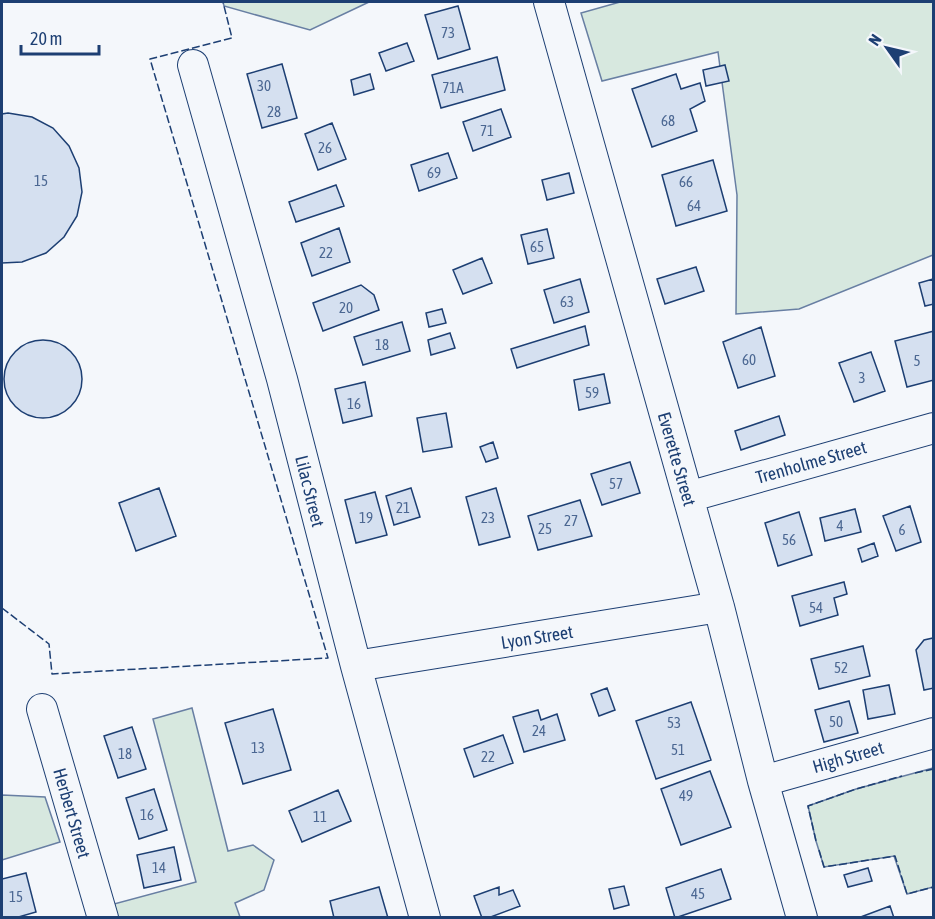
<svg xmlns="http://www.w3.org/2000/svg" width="935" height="919" font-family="'Asap Condensed',sans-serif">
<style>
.green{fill:#d7e8df;stroke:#687fa3;stroke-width:1.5}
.building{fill:#d5e0f0;stroke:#1d3f73;stroke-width:1.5}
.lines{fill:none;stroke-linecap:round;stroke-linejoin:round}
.minor-casing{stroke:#1d3f73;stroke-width:32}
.minor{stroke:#f4f7fb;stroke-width:30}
.fence{stroke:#1d3f73;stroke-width:1.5;stroke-dasharray:8 3;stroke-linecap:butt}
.labels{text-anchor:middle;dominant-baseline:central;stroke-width:4.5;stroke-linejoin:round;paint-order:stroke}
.number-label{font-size:15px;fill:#4b6792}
.street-label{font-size:18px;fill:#1d3f73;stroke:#f4f7fb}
</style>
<rect width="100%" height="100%" fill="#f4f7fb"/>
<path class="green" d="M223 2H369L310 30 224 6Z
M620 2H933V255L799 309 736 314 737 195 718 52 602 81 581 13Z
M192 708 228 851 253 845 274 860 264 890 235 903 240 917H118L114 904 196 882 153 719Z
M933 768V887L907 894 894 856 824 867 816 841 808 806 856 789Z
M2 795 45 797 60 842 2 860Z"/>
<path class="building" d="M458 6 470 49 438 59 425 15Z
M407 43 414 61 386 71 379 53Z
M497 57 505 90 441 108 432 75Z
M282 64 297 118 262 128 247 74Z
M725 65 729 81 706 86 703 70Z
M370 74 374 89 354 95 351 80Z
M676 74 681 89 700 83 705 101 690 109 697 131 652 147 632 89Z
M501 109 511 137 473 151 463 122Z
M8 113 32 117 53 128 69 146 79 168 82 192 77 216 64 237 46 253 22 262 2 263V114Z
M332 123 346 159 318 170 305 134Z
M448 153 457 178 419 191 411 165Z
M713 160 727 211 676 226 662 175Z
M569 173 574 193 547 200 542 180Z
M336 185 344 206 296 222 289 202Z
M339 228 350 262 312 276 301 243Z
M547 229 554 258 528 264 521 235Z
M482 258 492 283 463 294 453 270Z
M696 267 704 291 665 304 657 279Z
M580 279 589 312 554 323 544 290Z
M933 279 934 304 925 306 919 283Z
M361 285 374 295 379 310 323 331 313 303Z
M442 309 446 323 429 327 426 313Z
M402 322 410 351 363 365 354 337Z
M585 326 589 345 517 368 511 349Z
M761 327 775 376 738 388 723 342Z
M934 331V380L907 387 895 341Z
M450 333 455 348 431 355 428 340Z
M4 379a39 39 0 1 1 78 0a39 39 0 1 1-78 0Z
M871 352 885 391 854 402 839 363Z
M604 374 610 403 579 410 574 380Z
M365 382 372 416 343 423 335 389Z
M446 413 452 447 423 452 417 418Z
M779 416 785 435 741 450 735 431Z
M493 442 498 458 486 462 480 447Z
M630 462 640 493 602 505 591 474Z
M159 488 176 536 136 551 119 503Z
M411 488 420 517 394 525 386 496Z
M496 488 510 537 479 545 466 497Z
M375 492 387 535 356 543 345 500Z
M580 500 592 536 538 550 528 516Z
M910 506 921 542 896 551 883 516Z
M855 509 861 532 825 541 820 518Z
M799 512 812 555 778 566 765 523Z
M874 543 878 556 862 562 858 549Z
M844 582 847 594 834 598 838 615 800 626 792 596Z
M933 638 934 688 924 690 916 650 924 640Z
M863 646 870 676 819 689 811 659Z
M889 685 895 714 868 719 863 690Z
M607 688 615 710 599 716 591 694Z
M849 701 858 733 824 742 815 710Z
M691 702 711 760 656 779 636 721Z
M273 709 291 770 243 784 225 723Z
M538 710 541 720 557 714 565 740 524 752 513 717Z
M132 727 146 769 118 778 104 736Z
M503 735 513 763 474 777 464 749Z
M710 771 731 827 681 845 661 789Z
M154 789 167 830 139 839 126 798Z
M338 790 351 821 302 842 289 811Z
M174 847 181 880 144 888 137 855Z
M868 868 872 881 848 887 844 875Z
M721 869 731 899 675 918 666 888Z
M26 873 36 912 15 918H2V879Z
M624 886 629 905 614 909 609 889Z
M379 887 388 918H334L330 901Z
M499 887V895L513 890 520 906 488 918H482L474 896Z
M890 906 894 918H858Z"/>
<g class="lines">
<g class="minor-casing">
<path id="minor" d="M549 2 719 607 763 781 802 918
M193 65 282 379 356 666 425 918
M688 497 934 428
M356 666 719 607
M42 709 103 918
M763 781 934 733"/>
</g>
<use href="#minor" class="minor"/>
<path class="fence" d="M2 608 49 644 52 674 328 658 150 59 232 38 223 2
M915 773 934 769
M816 841 808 806 856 789 902 776
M819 850 824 867 895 856 907 894 934 887"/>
</g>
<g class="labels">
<g class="number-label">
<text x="448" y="32">73</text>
<text x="264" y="85">30</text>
<text x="453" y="87">71A</text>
<text x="274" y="111">28</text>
<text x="668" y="120">68</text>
<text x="487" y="130">71</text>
<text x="325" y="147">26</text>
<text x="434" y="172">69</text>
<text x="41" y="180">15</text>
<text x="686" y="181">66</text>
<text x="694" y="205">64</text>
<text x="537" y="246">65</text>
<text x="326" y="252">22</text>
<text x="567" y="301">63</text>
<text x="346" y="307">20</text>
<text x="382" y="344">18</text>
<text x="749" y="359">60</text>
<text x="917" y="360">5</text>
<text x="862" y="377">3</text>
<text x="592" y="392">59</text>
<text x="354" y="403">16</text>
<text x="616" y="483">57</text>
<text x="403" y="507">21</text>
<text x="366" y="517">19</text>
<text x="488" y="517">23</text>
<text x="571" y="520">27</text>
<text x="840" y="525">4</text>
<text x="545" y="528">25</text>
<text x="902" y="529">6</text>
<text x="789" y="539">56</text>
<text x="816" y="607">54</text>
<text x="841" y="667">52</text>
<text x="836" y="721">50</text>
<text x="674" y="722">53</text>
<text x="539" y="730">24</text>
<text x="258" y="747">13</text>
<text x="678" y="749">51</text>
<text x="125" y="753">18</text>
<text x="488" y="756">22</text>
<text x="686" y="795">49</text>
<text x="147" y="814">16</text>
<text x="320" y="816">11</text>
<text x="159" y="867">14</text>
<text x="698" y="893">45</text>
<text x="16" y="896">15</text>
</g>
<g class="street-label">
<text transform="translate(677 459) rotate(74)">Everette Street</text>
<text transform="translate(811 462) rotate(-16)">Trenholme Street</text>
<text transform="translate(310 491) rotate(76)">Lilac Street</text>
<text transform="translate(537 637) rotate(-9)">Lyon Street</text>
<text transform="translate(848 757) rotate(-16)">High Street</text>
<text transform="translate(72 813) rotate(74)">Herbert Street</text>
</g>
</g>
<rect width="935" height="919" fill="none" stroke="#1d3f73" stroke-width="6"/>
<g transform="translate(887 48) rotate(304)" stroke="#f4f7fb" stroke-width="4.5" paint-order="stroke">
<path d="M0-4.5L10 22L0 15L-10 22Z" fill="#1d3f73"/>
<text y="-9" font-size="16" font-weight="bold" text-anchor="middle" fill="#1d3f73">N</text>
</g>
<path d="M21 45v9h78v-9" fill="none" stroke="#1d3f73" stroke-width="3"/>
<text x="30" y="45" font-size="18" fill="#1d3f73" stroke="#f4f7fb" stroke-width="4.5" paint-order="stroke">20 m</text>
</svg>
